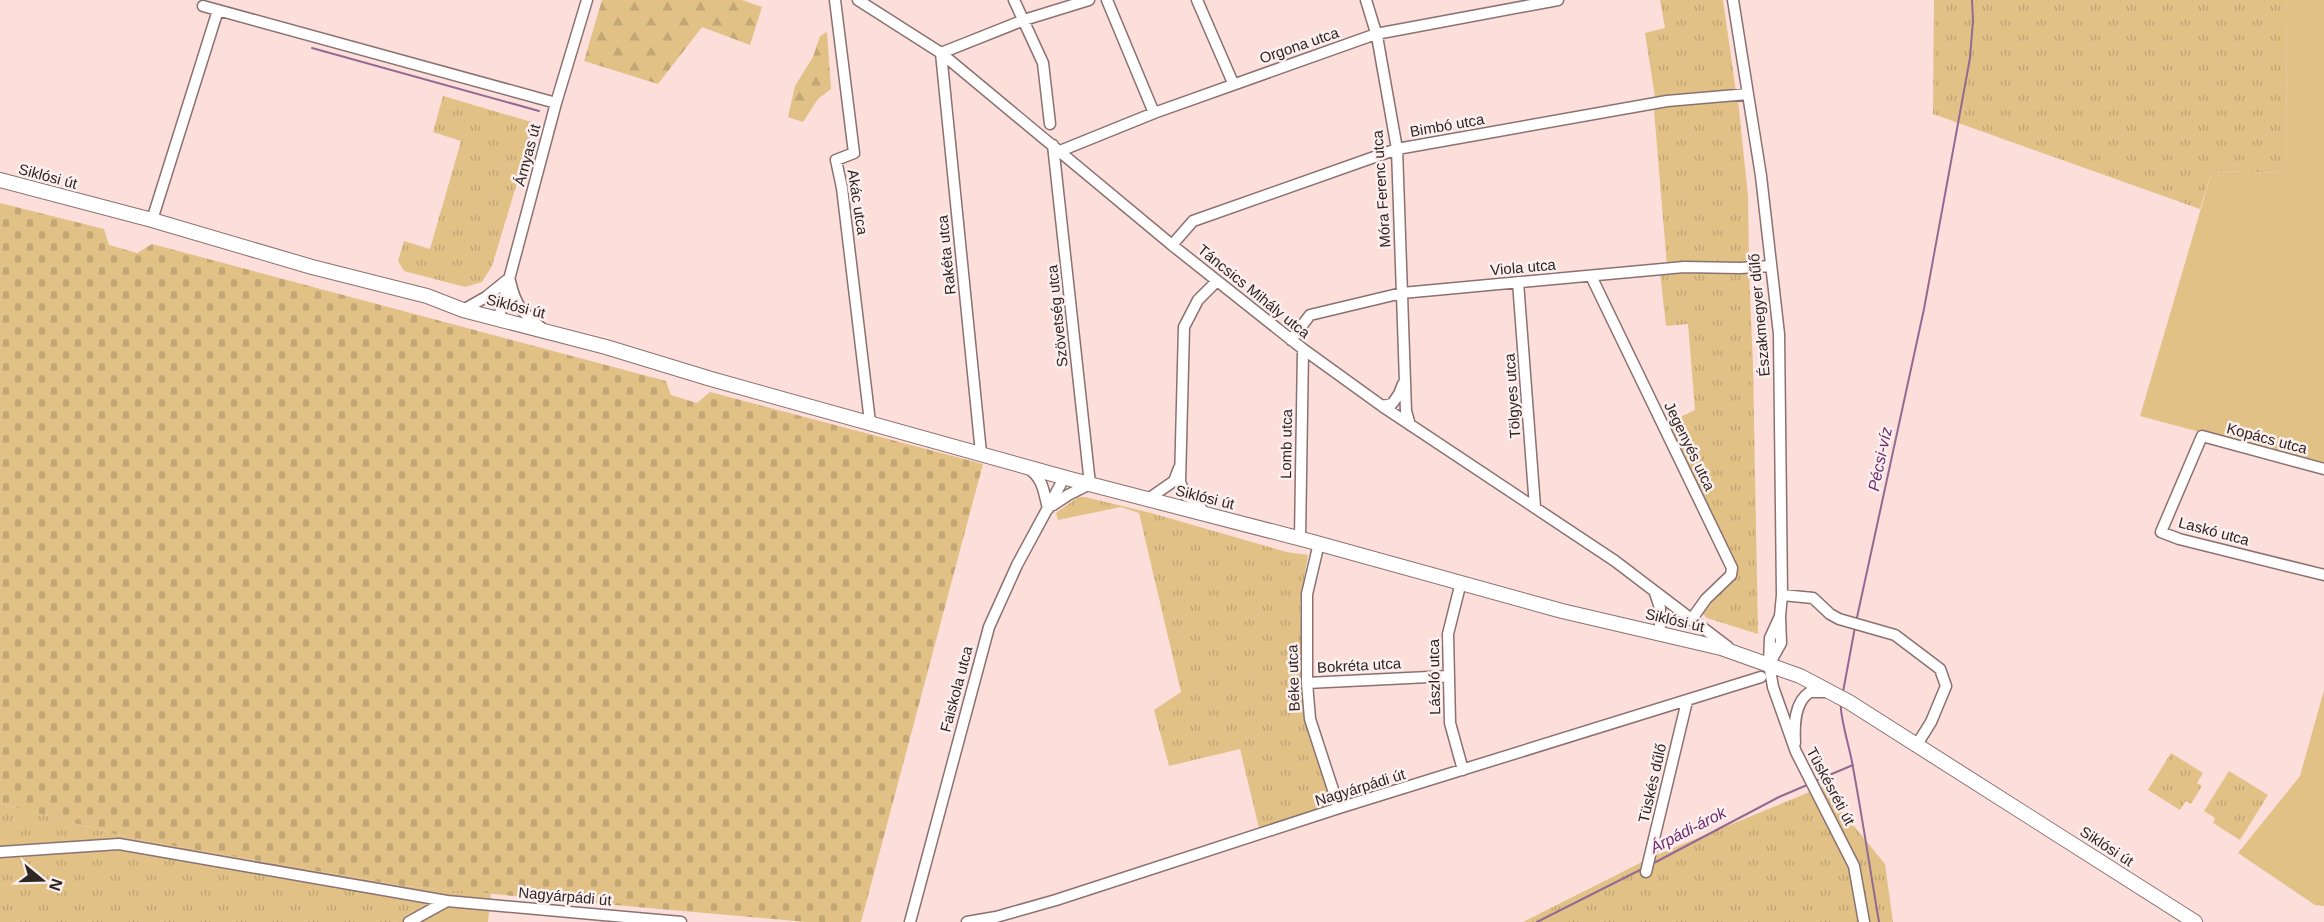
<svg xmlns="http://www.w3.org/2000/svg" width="2324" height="922" font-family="Helvetica,sans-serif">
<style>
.grass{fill:url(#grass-tufts)}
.forest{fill:url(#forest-firs)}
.cemetery{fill:url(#cemetery-stones)}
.garden{fill:#e2c187}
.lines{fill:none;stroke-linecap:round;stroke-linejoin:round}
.stream{stroke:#946a92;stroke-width:2}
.minor-casing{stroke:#8b716f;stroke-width:13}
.major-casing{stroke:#8b716f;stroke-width:16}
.minor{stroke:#fff;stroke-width:10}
.major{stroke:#fff;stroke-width:14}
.labels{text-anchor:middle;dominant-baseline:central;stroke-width:5;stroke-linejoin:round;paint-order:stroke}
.street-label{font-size:15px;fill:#2f2524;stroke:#fcf0ef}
.water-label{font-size:16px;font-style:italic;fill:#6e2a70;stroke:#fcf0ef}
</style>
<defs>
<pattern id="grass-tufts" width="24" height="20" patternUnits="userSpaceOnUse" patternTransform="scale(1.5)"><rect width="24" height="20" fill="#e2c187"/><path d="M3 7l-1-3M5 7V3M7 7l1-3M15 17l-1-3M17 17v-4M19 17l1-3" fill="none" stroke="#c2a674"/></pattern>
<pattern id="forest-firs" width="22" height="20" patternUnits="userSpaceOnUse" patternTransform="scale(1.5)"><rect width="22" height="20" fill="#e2c187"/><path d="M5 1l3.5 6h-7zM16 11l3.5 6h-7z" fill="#c2a674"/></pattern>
<pattern id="cemetery-stones" width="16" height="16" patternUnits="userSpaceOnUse" patternTransform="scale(1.5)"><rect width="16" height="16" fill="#e2c187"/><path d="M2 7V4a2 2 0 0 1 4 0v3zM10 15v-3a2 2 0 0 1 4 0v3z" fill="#c2a674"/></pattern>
</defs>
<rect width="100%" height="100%" fill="#fcdedb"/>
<path class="grass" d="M1660 0H1723L1736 92 1656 103 1645 33 1665 28Z
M1934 0H2286L2287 173 2212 171 2200 209 1933 114Z
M443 96 535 123 492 266 482 282 465 287 404 271 398 261 404 241 430 249 461 141 433 132Z
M1738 100 1748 196 1749 262 1667 266 1654 110 1670 105Z
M1660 272H1749L1753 366 1758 634 1707 618 1702 613 1738 574 1668 423 1695 410 1688 324 1666 326Z
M1078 497H1085L1151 513 1287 552 1308 555 1300 601 1304 720 1332 805 1259 828 1240 749 1169 766 1154 710 1181 692 1139 513 1121 507 1058 520 1056 513Z
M2171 753 2203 773 2197 783 2202 786 2191 804 2186 801 2180 810 2148 790Z
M2229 771 2268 795 2240 840 2213 823 2215 818 2204 811Z
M1822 787 1885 864 1893 922H1523L1654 856Z
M0 803 129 838 403 886 491 893H445L394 922H0Z"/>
<path class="forest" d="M602 0H742L762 7 750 45 702 27 658 84 584 61Z
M827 32 831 89 818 99 803 122 788 117 795 86 813 57 820 36Z"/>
<path class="cemetery" d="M0 203 104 229 109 245 137 253 152 244 666 381 671 395 697 403 710 392 983 464 861 922H806L403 886 129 838 0 803Z"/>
<path class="garden" d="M2286 0H2324V465L2140 416 2212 171 2287 173Z
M2324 690V906L2315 905 2238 853 2300 776Z
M445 893H491L488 922H394Z"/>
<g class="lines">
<path class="stream" d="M312 48 539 111
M1856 622 1924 309 1970 58 1973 20 1972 0
M1843 692 1855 627
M1841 704C1839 713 1850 750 1852 762 1862 815 1870 869 1879 922
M1815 781 1853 765
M1652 864 1779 797 1807 785
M1537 922 1642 869"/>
<g class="minor-casing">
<path id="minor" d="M835 0 854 153 836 160 842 188 870 422
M858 0 941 53 1172 245 1303 349 1382 406 1615 561 1728 647
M1014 0 1043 63 1050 124
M1107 0 1154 113
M1197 0 1233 83
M1366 0 1377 36 1397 149 1406 411 1410 425
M1733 0 1761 176 1779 334 1782 595 1780 616 1770 638 1769 664 1773 687 1796 752 1854 866 1864 922
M203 6 556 103
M1060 151 1154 113 1376 34 1558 0
M152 220 218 10
M1172 245 1193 221 1397 149 1667 101 1748 94
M1591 276 1732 568 1731 575 1706 599 1691 620
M510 281C516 308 523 313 544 330
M1518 282 1535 507
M463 310 486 297 507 280
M499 317 556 103 587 0
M1291 340 1310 315 1402 293 1684 267 1740 268 1771 266
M1382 406 1392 404 1399 394 1403 384
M981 453 941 53 1024 20 1089 0
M1028 468C1043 478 1044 492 1048 509
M2324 469 2202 436 2161 532 2179 539 2324 575
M1148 499 1174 481 1179 468
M1053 505 1068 495 1090 484 1053 145
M1205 514 1195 500 1186 496 1180 482 1184 327 1198 300 1217 281
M1300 539 1303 349
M1319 543 1307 594V683L1310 719 1339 808
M1461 582 1448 634 1450 723 1463 770
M1655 593 1660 608V635
M1782 595 1813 598 1830 614 1839 619 1895 635 1940 669 1946 686 1931 722 1916 746
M1771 661 1781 643 1780 616
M1307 683 1449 676
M1795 743C1794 726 1794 702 1810 692H1828
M0 852 119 844 447 901 681 922
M1646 872 1687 701
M409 922 447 901
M910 922 989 627 1017 565 1064 478
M967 922 996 917 1056 900 1339 808 1761 677"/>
</g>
<g class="major-casing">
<path id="major" d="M0 180 152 220 312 267 427 296 463 310 606 347 711 379 1070 479 1313 542 1562 611 1721 648 1800 676 1849 702 2195 922"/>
</g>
<use href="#minor" class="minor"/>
<use href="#major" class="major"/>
</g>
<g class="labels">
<g class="street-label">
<text transform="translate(1299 45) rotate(-19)">Orgona utca</text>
<text transform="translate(1447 125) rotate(-10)">Bimbó utca</text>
<text transform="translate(527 155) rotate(-75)">Árnyas út</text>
<text transform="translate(48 176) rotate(15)">Siklósi út</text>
<text transform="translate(1381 189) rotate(-94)">Móra Ferenc utca</text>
<text transform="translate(858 202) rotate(81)">Akác utca</text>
<text transform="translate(946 255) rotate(-96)">Rakéta utca</text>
<text transform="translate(1523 267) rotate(-5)">Viola utca</text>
<text transform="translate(1254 291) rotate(39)">Táncsics Mihály utca</text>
<text transform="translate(516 306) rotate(14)">Siklósi út</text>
<text transform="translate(1759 315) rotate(-95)">Északmegyer dűlő</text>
<text transform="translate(1057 316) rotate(-96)">Szövetség utca</text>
<text transform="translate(1512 396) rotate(-94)">Tölgyes utca</text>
<text transform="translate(2267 438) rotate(15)">Kopács utca</text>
<text transform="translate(1286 444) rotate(-89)">Lomb utca</text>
<text transform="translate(1690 446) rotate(64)">Jegenyés utca</text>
<text transform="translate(1205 497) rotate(14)">Siklósi út</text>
<text transform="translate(2214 531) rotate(15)">Laskó utca</text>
<text transform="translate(1675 620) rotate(13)">Siklósi út</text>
<text transform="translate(1359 665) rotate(-3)">Bokréta utca</text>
<text transform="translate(1434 677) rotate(-91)">László utca</text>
<text transform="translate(1293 678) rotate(-92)">Béke utca</text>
<text transform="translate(956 689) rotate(-75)">Faiskola utca</text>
<text transform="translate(1652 783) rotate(-77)">Tüskés dűlő</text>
<text transform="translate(1831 786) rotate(62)">Tüskésréti út</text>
<text transform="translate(1360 787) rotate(-17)">Nagyárpádi út</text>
<text transform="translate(2107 846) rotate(33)">Siklósi út</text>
<text transform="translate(565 896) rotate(5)">Nagyárpádi út</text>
</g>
<g class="water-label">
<text transform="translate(1880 459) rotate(-78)">Pécsi-víz</text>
<text transform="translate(1688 830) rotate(-27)">Árpádi-árok</text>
</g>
</g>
<g transform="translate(42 880) rotate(109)" stroke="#fcf0ef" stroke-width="4.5" paint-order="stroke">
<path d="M0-4.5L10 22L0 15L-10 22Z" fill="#2f2524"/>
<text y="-9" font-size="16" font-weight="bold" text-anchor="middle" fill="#2f2524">N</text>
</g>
</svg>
